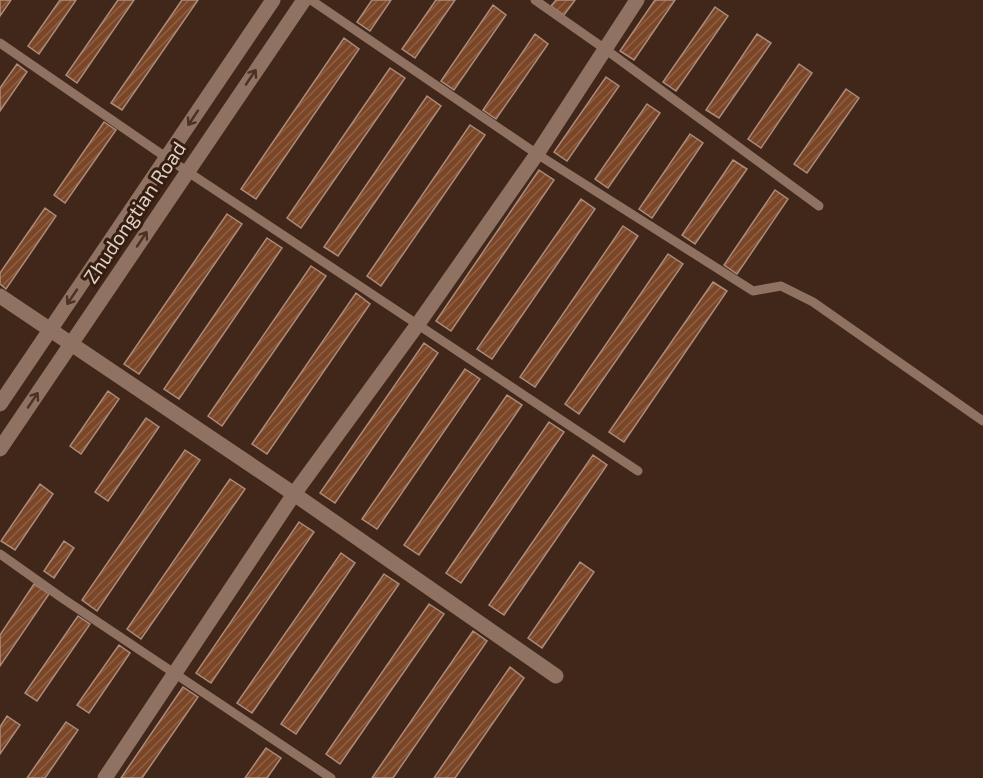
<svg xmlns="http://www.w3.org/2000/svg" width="983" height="778" font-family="'Exo 2',sans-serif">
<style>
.building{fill:url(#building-hatch);stroke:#ac8c7c;stroke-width:1.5}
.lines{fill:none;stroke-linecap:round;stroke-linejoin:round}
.service{stroke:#907262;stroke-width:9}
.minor{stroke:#907262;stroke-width:15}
.secondary{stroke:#907262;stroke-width:15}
.oneway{stroke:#4c3224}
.labels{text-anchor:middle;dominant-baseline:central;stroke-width:6;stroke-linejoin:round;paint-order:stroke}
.street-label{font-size:20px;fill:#dfcec5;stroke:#351d0f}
</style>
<defs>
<pattern id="building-hatch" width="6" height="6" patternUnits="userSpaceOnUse" patternTransform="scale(1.5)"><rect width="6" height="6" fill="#7b4627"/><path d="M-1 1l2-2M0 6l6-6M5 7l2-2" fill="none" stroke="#8d6045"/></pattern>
</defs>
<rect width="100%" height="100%" fill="#402719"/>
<path class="building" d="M0 0H11L0 16Z
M60 0H76L39 54 28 46Z
M118 0H134L77 83 66 75Z
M182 0H198L122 110 111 103Z
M372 0H391L370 31 357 22Z
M436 0H455L415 58 402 49Z
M556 0H575L564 15 551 6Z
M655 0H675L634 60 620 51Z
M493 5 506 15 454 90 441 81Z
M715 7 728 16 676 91 663 82Z
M535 34 548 44 496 119 483 110Z
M757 34 771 43 719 118 706 110Z
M344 38 359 49 256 199 241 189Z
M17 64 27 72 0 111V88Z
M799 64 812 73 761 148 748 139Z
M390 68 405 78 301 228 287 218Z
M606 77 619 86 567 161 554 152Z
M846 89 859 98 807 173 794 164Z
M427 96 441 106 338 256 324 247Z
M647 104 660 113 608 188 595 179Z
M104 122 116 130 65 203 54 195Z
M470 125 485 135 381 286 367 276Z
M690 134 703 143 652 218 639 209Z
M733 160 747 169 695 244 682 235Z
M539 170 554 180 451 331 436 321Z
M775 190 788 199 737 274 724 265Z
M581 199 595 209 492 359 477 349Z
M45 208 56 216 6 289 0 284V273Z
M227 214 242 224 139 374 124 364Z
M623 226 638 236 535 387 520 377Z
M267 238 282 248 179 399 164 389Z
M668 254 683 264 579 414 565 404Z
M311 266 326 276 222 426 208 416Z
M713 282 727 291 624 442 609 432Z
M356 293 370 304 267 454 252 444Z
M424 343 438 353 335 503 320 493Z
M465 369 480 379 377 529 362 519Z
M108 391 119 399 81 454 70 446Z
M507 395 522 405 419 555 404 545Z
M146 418 159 427 108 501 95 492Z
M549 422 564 432 461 583 446 573Z
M185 450 200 460 97 611 82 600Z
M593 455 607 465 504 615 489 605Z
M230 479 245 489 141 639 127 629Z
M40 484 53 494 15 550 1 541Z
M299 522 314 532 211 683 196 673Z
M64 541 74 548 54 578 44 571Z
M341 553 355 563 252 713 237 703Z
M580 562 594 572 542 648 528 638Z
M384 574 399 584 296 734 281 724Z
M34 584 49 594 0 666V635Z
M429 604 444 614 340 764 326 754Z
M78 616 90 624 37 701 25 693Z
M473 631 487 641 393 778H372Z
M119 645 130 653 89 713 77 705Z
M510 667 524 678 455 778H434Z
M183 687 198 697 142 778H121Z
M7 716 20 725 0 754V727Z
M66 722 78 730 45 778H27Z
M266 748 281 758 267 778H245Z"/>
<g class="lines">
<path class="service" d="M311 0 537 154 753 291 781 286 813 302 983 421
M535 0 605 49 819 206
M0 43 167 158 638 471
M0 554 62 598 331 778"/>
<path class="minor" d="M0 296 294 494 556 676
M105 778 294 494 418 324 537 154 637 0"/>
<path class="secondary" d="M0 404 273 0
M0 449 304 0"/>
</g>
<defs><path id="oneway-shaft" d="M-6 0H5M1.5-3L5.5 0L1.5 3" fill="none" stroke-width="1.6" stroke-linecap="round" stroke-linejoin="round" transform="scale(1.5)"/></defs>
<g class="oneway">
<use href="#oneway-shaft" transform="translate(251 77) rotate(-56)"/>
<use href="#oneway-shaft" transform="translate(193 118) rotate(124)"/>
<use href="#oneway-shaft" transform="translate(142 239) rotate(-56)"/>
<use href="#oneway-shaft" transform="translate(72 297) rotate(124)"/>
<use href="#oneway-shaft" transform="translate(33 400) rotate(-56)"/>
</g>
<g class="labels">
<g class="street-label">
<text transform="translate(134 212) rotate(-56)">Zhudongtian Road</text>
</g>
</g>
</svg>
